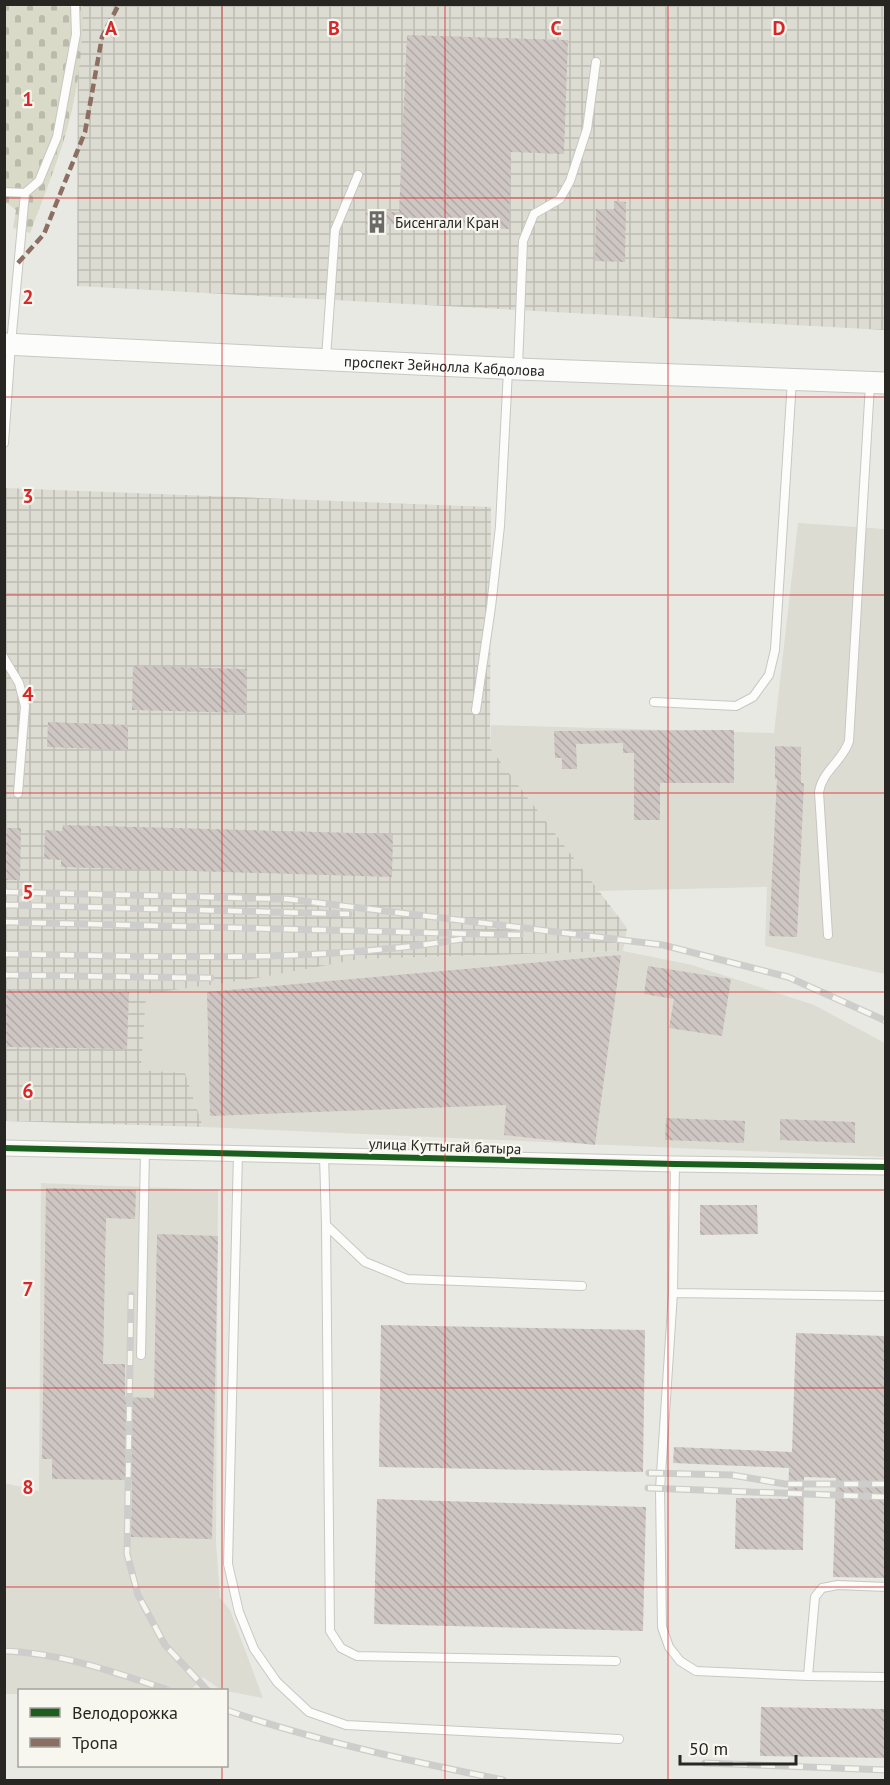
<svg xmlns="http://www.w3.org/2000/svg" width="890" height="1785" font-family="'PT Sans',sans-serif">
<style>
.built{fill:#dddcd2}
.industrial{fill:url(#industrial-grid)}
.cemetery{fill:url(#cemetery-stones)}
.building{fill:url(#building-back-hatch)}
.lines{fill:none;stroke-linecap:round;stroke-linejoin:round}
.lane-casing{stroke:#c7c7c3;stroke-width:10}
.street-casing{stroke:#c7c7c3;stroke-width:17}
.secondary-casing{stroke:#c7c7c3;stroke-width:23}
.lane{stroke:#fcfcfb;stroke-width:8}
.street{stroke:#fcfcfb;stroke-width:15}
.secondary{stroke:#fcfcfb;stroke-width:21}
.rail-casing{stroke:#cdcdcb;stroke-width:7}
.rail{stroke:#f8f7ef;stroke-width:4.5;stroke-dasharray:14;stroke-linecap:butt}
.quiet{stroke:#8d6e63;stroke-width:4.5;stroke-dasharray:9 4.5;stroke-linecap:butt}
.cycleway-casing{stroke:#f8f7ef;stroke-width:10}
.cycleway{stroke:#1b5e20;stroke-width:6}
.grid{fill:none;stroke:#d62828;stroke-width:1.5;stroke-opacity:0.55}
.labels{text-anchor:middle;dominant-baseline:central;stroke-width:4.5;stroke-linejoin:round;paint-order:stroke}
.poi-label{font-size:15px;fill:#272623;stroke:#f8f7ef;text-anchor:start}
.street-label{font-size:15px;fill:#272623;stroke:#f8f7ef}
.grid-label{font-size:20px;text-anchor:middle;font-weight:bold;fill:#d62828;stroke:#f8f7ef;stroke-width:4.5;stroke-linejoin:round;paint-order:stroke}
</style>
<defs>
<pattern id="industrial-grid" width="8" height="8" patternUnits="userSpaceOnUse" patternTransform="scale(1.5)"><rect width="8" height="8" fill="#dddcd2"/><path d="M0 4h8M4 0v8" fill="none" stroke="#bebdb4"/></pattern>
<pattern id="cemetery-stones" width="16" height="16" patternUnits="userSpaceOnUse" patternTransform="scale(1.5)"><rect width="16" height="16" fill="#d9dac7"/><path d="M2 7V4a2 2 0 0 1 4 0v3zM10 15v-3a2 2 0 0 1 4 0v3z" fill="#babbab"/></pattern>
<pattern id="building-back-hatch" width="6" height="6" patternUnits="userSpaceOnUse" patternTransform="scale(1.5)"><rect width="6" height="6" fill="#cec6c3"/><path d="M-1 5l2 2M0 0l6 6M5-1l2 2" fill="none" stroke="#b1aaa7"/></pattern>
</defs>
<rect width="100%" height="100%" fill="#e9e9e4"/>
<path class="built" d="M798 523 885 529V974L765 946 767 887 598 891 490 748 491 725 774 733Z
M623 951 692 965 814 1005 885 1043V1157L203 1127 185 1073 141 1070 145 994 360 959Z
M41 1183 218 1190 216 1542 220 1598 230 1610 263 1698 221 1690 203 1677 191 1690H20L19 1694H5L4 1483 39 1491Z"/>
<path class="industrial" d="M78 5H885V330L77 286Z
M5 488 491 507 490 748 627 928 623 951 360 959 251 979 146 994 141 1070 185 1073 203 1127 5 1121Z"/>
<path class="cemetery" d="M5 5H83C83 52 77 101 62 146 52 176 41 204 30 233L13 228 16 210 5 202Z"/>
<path class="building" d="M407 35 568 40 564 154 511 152 509 229 387 224V233H366V211L399 212Z
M614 201 626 202 625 262 595 261 596 209 614 210Z
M133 666 247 669 246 713 132 710Z
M48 722 128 725V750L47 747Z
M734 730V783H660V820H634V753H623V743L576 744 577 769H562V758H555L554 731Z
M775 746 801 747V783H804L797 937 769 936 777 779H775Z
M63 825 393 834 392 877 61 867V860L44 859 45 830 62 831Z
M4 828H21L20 880H4Z
M621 955 595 1145 504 1135 506 1105 210 1116 207 992Z
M648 966 731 979 722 1036 669 1028 674 999 644 994Z
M4 990 129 992 127 1049 4 1047Z
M666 1118 745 1121 744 1143 665 1140Z
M780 1119 855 1122V1143L780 1140Z
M46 1188 136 1190 135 1219 106 1218 103 1364H125V1397L154 1398 157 1234 218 1236 212 1539 131 1537 132 1480 52 1479V1459H42Z
M700 1205H757L758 1234 700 1235Z
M381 1325 645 1330 643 1472 379 1467Z
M796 1333 885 1336V1578L833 1577 836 1478 804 1477 803 1550 735 1549 736 1498 788 1499 789 1468 673 1463 674 1447 792 1452Z
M377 1499 646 1507 643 1631 374 1624Z
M761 1707 885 1709V1758L760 1756Z"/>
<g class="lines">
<g class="lane-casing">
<path id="lane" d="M4 192 25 193 39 181 57 137 76 34 75 4
M326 358 335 230 358 175
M518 367 523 241 534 214 560 199 570 181 587 129 596 62
M4 443 11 344 25 193
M4 658 19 683 25 706 18 793
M654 702 736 706 753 697 769 675 775 650 792 380
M476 710 491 607 500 526 508 370
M828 935 819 792C822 771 843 761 849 741L870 384
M238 1153 228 1564 239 1612 254 1649 277 1682 309 1712 346 1725 619 1739
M324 1155 326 1225 365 1262 407 1279 582 1286
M675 1164 673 1293 660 1489 662 1627 669 1647 680 1661 696 1671 808 1676 886 1677
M326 1225 330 1631 341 1648 357 1656 616 1661
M673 1293 886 1296
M141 1355 145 1151
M808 1676 815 1597 822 1588 838 1585 886 1587"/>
</g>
<g class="street-casing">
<path id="street" d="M4 1148 675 1164 886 1167"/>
</g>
<g class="secondary-casing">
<g id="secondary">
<path id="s1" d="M4 344 518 369 886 383"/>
</g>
</g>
<use href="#lane" class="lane"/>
<use href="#street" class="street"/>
<use href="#secondary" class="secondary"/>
<g class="rail-casing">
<path id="rail" d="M4 892 287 899 663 945 788 977 886 1021
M4 905 349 914
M4 922 520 935
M4 954C157 956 311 964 462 939
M4 975 211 978
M131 1295 127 1554 138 1595 165 1645 207 1690
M649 1473 732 1475 785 1484H886
M648 1488 886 1497
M4 1651C62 1653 114 1672 168 1690
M226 1710C316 1741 410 1761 503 1780
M705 1763 886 1770"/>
</g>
<use href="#rail" class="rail"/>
<path class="quiet" d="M18 263 44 234 85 132 102 37 119 4"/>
<g class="cycleway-casing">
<path id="cycleway" d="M4 1148 675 1164 886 1167"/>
</g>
<use href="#cycleway" class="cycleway"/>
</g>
<path class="grid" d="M222 4V1690M445 4V1780M668 4V1780M4 198H886M4 397H886M4 595H886M4 793H886M4 992H886M4 1190H886M4 1388H886M4 1587H886M222 1766V1780"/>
<defs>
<g id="building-bare" transform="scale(1.8)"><path d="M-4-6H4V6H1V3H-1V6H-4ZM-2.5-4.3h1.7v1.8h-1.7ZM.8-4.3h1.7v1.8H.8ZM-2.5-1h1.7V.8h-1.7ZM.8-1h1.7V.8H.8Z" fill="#6b6a67" stroke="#f8f7ef" stroke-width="2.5" paint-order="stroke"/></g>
</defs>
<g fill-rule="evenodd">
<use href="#building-bare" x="377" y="222"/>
</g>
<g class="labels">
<g class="poi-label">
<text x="395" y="222">Бисенгали Кран</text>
</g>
<g class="street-label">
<text stroke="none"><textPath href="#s1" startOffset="441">проспект Зейнолла Кабдолова</textPath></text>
<text transform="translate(445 1146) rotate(2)">улица Куттыгай батыра</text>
</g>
</g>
<g class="grid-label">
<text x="111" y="35">A</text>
<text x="334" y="35">B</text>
<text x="556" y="35">C</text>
<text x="779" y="35">D</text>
<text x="28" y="106">1</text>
<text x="28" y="304">2</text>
<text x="28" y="503">3</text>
<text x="28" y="701">4</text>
<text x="28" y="899">5</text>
<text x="28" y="1098">6</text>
<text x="28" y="1296">7</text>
<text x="28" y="1494">8</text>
</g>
<rect width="890" height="1785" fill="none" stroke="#272623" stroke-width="12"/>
<rect x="18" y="1689" width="210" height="78" fill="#f8f7ef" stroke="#a4a39d" stroke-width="1.5"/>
<rect x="30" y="1708" width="30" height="9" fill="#1b5e20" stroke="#a4a39d" stroke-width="1.5"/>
<text x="72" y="1719" font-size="18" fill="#272623">Велодорожка</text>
<rect x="30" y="1738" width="30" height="9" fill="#8d6e63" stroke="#a4a39d" stroke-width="1.5"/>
<text x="72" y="1749" font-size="18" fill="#272623">Тропа</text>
<path d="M680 1755v9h116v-9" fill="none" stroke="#272623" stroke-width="3"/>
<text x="689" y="1755" font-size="18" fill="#272623" stroke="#f8f7ef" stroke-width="4.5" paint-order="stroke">50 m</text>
</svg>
